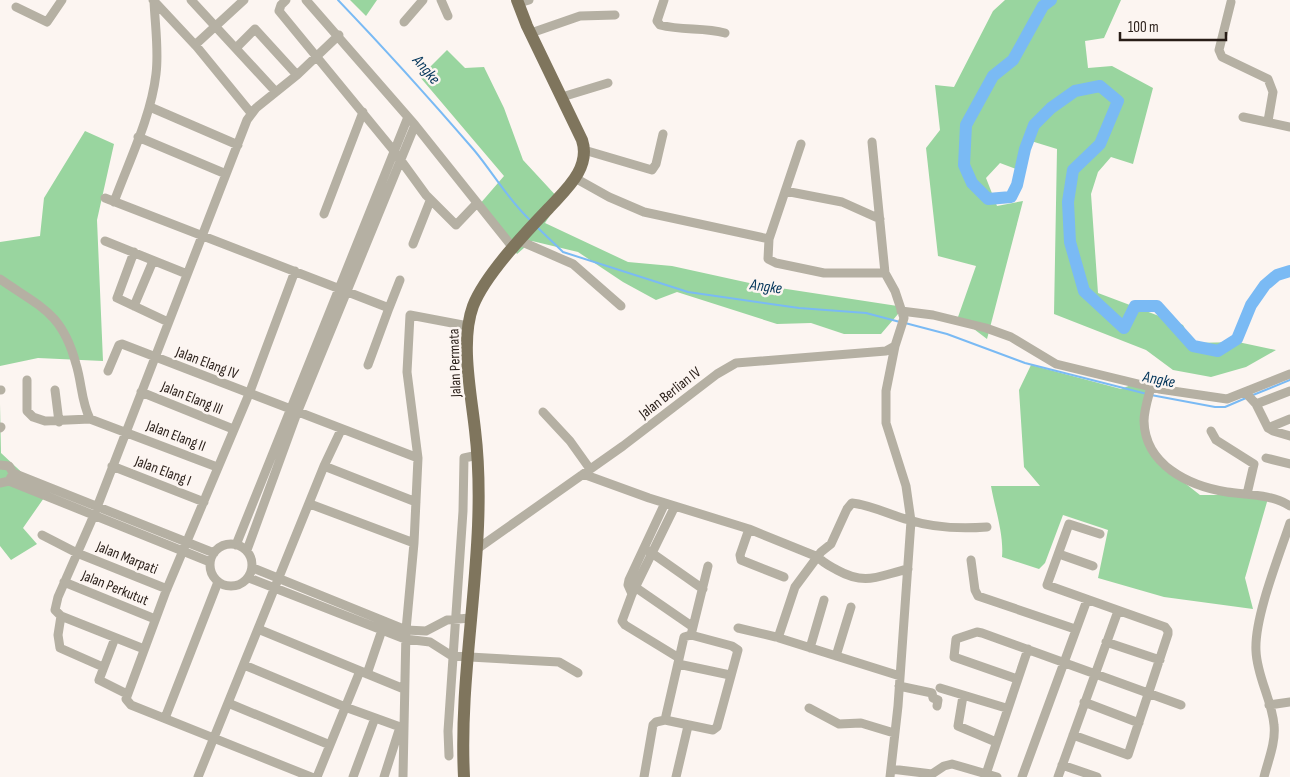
<svg xmlns="http://www.w3.org/2000/svg" width="1290" height="777" font-family="'Sofia Sans Condensed',sans-serif">
<style>
.green{fill:#99d59f}
.lines{fill:none;stroke-linecap:round;stroke-linejoin:round}
.stream{stroke:#7abaf4;stroke-width:2}
.river{stroke:#7abaf4;stroke-width:12}
.minor{stroke:#b5b0a3;stroke-width:9}
.primary{stroke:#7f755d;stroke-width:12}
.labels{text-anchor:middle;dominant-baseline:central;stroke-width:5;stroke-linejoin:round;paint-order:stroke}
.street-label{font-size:15px;fill:#281d17;stroke:#fcf5f1}
.water-label{font-size:16px;font-style:italic;fill:#03355a;stroke:#fcf5f1}
</style>
<rect width="100%" height="100%" fill="#fcf5f1"/>
<path class="green" d="M350 0H377L366 16Z
M1005 0H1121L1104 38 1085 41 1088 68 1112 66 1153 88 1133 164 1111 157 1098 172 1091 194 1098 293 1183 325 1192 343 1238 342 1276 350 1246 367 1211 377 1173 370 1146 350 1054 314 1057 149 1031 141 1021 171 1000 163 986 178 997 206 1023 201 987 339 958 317 976 266 938 256 926 148 940 130 935 85 954 87 993 11Z
M447 50 465 68 484 67 504 108 523 160 560 200 545 223 628 262 672 266 754 284 904 307 881 334H844L811 323 777 324 677 292 656 300 623 282 578 252 532 241 517 254 479 205 504 176 420 77Z
M85 131 114 144 97 220 103 361 38 358 0 366V242L40 236 44 198Z
M1031 365 1121 389 1136 383 1150 386 1145 442 1158 462 1200 495H1269L1245 578 1253 609 1164 597 1098 578 1108 530 1063 515 1045 563 1039 569 1002 557C1004 534 995 509 991 486H1040L1024 467 1019 390Z
M0 404 1 453 46 495 23 528 37 544 11 560 0 546Z"/>
<g class="lines">
<path class="stream" d="M338 0C385 49 430 99 474 150 494 174 508 200 531 221
M538 228 563 252 688 292 799 308 866 313 900 322
M905 323 947 334 1025 363 1147 394
M1151 395 1215 407H1225L1246 398
M1253 395 1290 380"/>
<path class="river" d="M1051 0 1043 6 1013 60 993 76 966 125 964 165 972 183 988 199 1011 197 1017 185 1025 149 1034 125 1051 108 1075 91 1100 86 1118 101 1100 144 1073 170 1068 202 1070 242 1084 291 1124 328 1135 306H1157L1193 346 1218 351 1237 339 1251 305 1265 285 1277 275 1290 271"/>
<path class="minor" d="M153 0 197 47 251 113
M191 0 276 92
M286 0 281 5 279 11 394 151 426 195 456 225 477 203
M306 0 415 125 514 249
M441 0 448 16
M664 0 657 21 660 25C683 31 703 27 725 33
M1231 2 1219 50 1222 57 1268 79 1273 92 1268 121
M519 3 529 0
M16 7 47 22 62 0
M404 22 423 0
M531 33 580 16 615 15
M195 45 244 0
M236 48 255 29 297 75
M562 97 608 83
M150 107 238 145
M1243 117 1290 127
M138 137 226 174
M801 144 769 239 768 259 776 263 824 273H885
M584 150 652 170 656 164 663 134
M575 178 609 197 644 212 769 239
M785 191 842 202 880 219
M105 198 389 308 368 365
M114 202C129 161 151 117 156 74 159 50 155 25 154 1
M324 214 363 112
M105 241 187 274
M520 241 573 264 621 306
M413 244 430 201
M134 252 117 298 168 322
M295 271 249 394 166 591 126 699 131 705 311 777
M0 279C40 307 62 312 76 364 82 383 81 401 90 419
M134 306 153 261
M389 308 400 280
M901 311 933 315 986 328 1011 337 1056 364 1159 389 1227 399 1290 374
M108 371 119 345 122 344 418 458
M27 380V411L33 417 45 421 90 419 217 467
M1151 387C1148 398 1144 410 1144 421 1145 465 1189 486 1227 492 1247 495 1272 494 1290 506
M0 390H1
M55 390 59 422
M141 392 233 429
M1245 392 1256 404 1268 428 1273 431 1290 436
M1256 404 1290 391
M543 412 570 441 590 469
M0 428 1 427
M1268 428 1290 419
M1211 431 1216 440 1254 464 1247 494
M1266 458 1290 464
M0 465 9 466 13 473 9 481 0 483
M112 466 204 502
M324 466 416 502
M13 473 214 553
M583 474 649 498 749 529 818 557C823 563 830 566 837 570 866 586 878 576 908 569
M9 481 210 562
M310 504 414 543
M675 506 632 594 622 621 625 625 679 658
M749 529 740 555 741 560 784 577
M42 535 77 553 167 589
M210 565a21 21 0 1 1 42 0a21 21 0 1 1-42 0Z
M236 545 408 117
M477 549 623 446 717 374 736 363 886 351 895 346 904 318 895 291 885 273 872 142
M247 550 297 413 415 125
M649 551 703 589
M1059 554 1093 566
M971 560 975 590 978 596 1075 629
M253 568 406 630 426 631 447 620 470 618
M249 578 405 639 430 642 452 656 559 662 578 673
M64 582 155 619
M635 587 693 627
M632 594 628 585 629 580 665 503
M61 616 58 635 60 648 103 667
M738 628 776 637 779 635 795 587 821 552 831 544 847 509 852 503C871 505 890 515 909 520 934 528 960 529 987 527
M258 629 404 689
M691 635 732 646 738 650 717 727 713 730 665 720 684 637 691 635 708 566
M115 638 99 680 127 694
M779 638 900 676
M1106 642 1160 660
M810 648 824 600
M144 649 61 616 55 610 58 597 94 515 247 120 256 108 297 75 339 35
M836 656 851 607
M678 664 730 675
M244 665 345 707 403 728
M367 674 382 630
M1017 679 954 657 956 639 977 632 982 633 1181 705
M899 686 932 693 933 698 938 700 937 706
M940 688 1006 708
M963 696 958 726 996 742
M1084 702 1139 723
M228 703 330 745
M1269 705 1290 702
M809 708 839 724 861 723 894 733
M165 718 218 582
M1073 735 1128 755 1168 634V631L1165 627 1047 585 1069 524 1100 534
M449 756 448 731 463 511 464 458 478 455
M1062 765 1097 777
M891 769 932 774 944 766 952 764 997 777
M198 777 324 466 341 430
M317 777 360 671
M353 777 375 718
M384 777 400 727
M403 777 406 630 414 543 418 458 407 372 410 315 468 326
M644 777 653 725 656 722 665 720
M676 777 688 726
M890 777 898 706 911 521 906 486 886 423V391L895 346
M985 777 1028 649
M1022 777 1087 600
M1058 777 1118 611
M1264 777C1268 761 1276 742 1274 725 1272 700 1257 677 1256 651 1254 618 1279 556 1290 523"/>
<path class="primary" d="M464 777C458 661 489 546 475 430 471 393 460 341 473 306 485 275 526 232 549 208 559 197 571 186 578 173 584 162 586 152 582 140L527 26 517 0"/>
</g>
<g class="labels">
<g class="street-label">
<text transform="translate(207 363) rotate(21)">Jalan Elang IV</text>
<text transform="translate(455 363) rotate(-92)">Jalan Permata</text>
<text transform="translate(670 393) rotate(-38)">Jalan Berlian IV</text>
<text transform="translate(192 398) rotate(22)">Jalan Elang III</text>
<text transform="translate(176 436) rotate(21)">Jalan Elang II</text>
<text transform="translate(163 471) rotate(21)">Jalan Elang I</text>
<text transform="translate(127 558) rotate(22)">Jalan Marpati</text>
<text transform="translate(115 588) rotate(22)">Jalan Perkutut</text>
</g>
<g class="water-label">
<text transform="translate(426 70) rotate(49)">Angke</text>
<text transform="translate(766 287) rotate(8)">Angke</text>
<text transform="translate(1159 380) rotate(11)">Angke</text>
</g>
</g>
<path d="M1120 32v8h106v-8" fill="none" stroke="#281d17" stroke-width="2.5"/>
<text x="1128" y="32" font-size="15" fill="#281d17" stroke="#fcf5f1" stroke-width="4" paint-order="stroke">100 m</text>
</svg>
